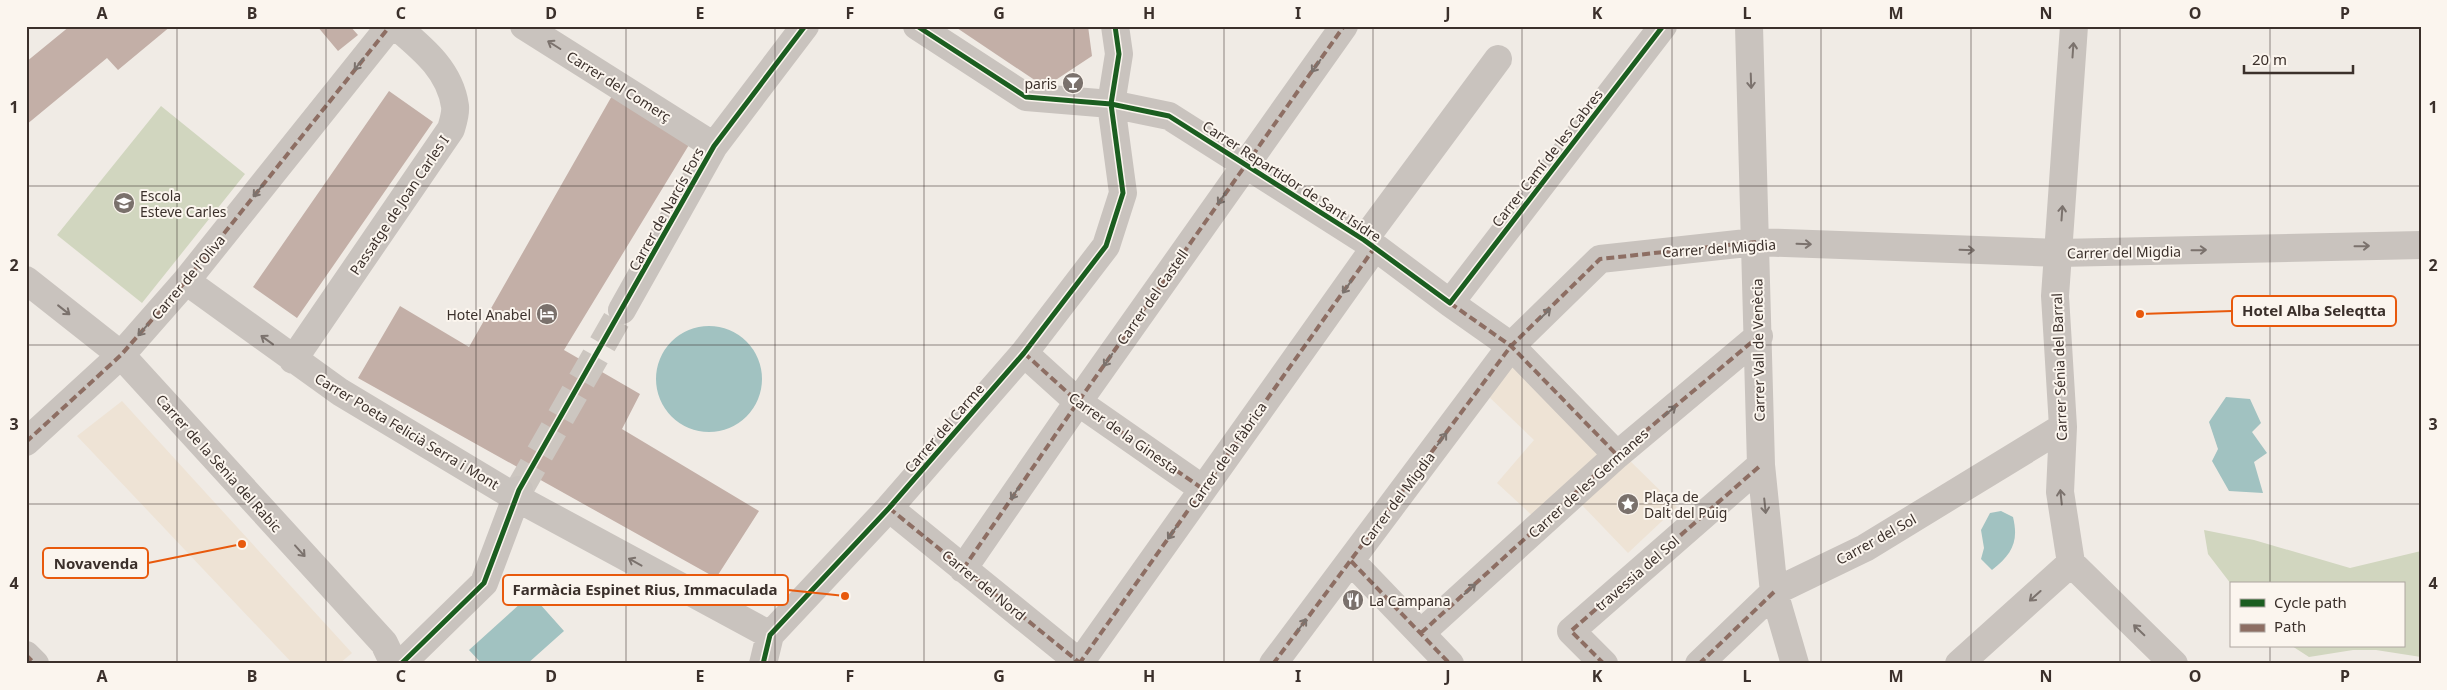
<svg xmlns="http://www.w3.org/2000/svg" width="2447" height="690" font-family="'Noto Sans',sans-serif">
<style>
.green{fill:#d1d6bf}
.plaza{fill:#eee3d5}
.water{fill:#a1c2c1}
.building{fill:#c3afa7}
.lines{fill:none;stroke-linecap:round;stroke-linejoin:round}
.minor-tunnel{stroke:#ccc6c0;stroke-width:28;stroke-dasharray:28 14;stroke-linecap:butt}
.minor{stroke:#c9c3be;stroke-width:28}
.quiet{stroke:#8d6e63;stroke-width:4;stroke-dasharray:8 4;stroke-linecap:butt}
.cycleway-casing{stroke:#fbf5ee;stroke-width:8}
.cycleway{stroke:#1b5e20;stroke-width:5}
.oneway{stroke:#7b726d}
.grid{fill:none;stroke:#3b302b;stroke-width:1;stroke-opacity:0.55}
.labels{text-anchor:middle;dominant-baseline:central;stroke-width:4;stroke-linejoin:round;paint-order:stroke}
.poi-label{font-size:14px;fill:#3b302b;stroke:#fbf5ee;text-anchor:start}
.street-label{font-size:14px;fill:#3b302b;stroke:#fbf5ee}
.leader{fill:none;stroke:#e8590c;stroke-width:2}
.callout-dot{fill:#e8590c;stroke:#fbf5ee;stroke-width:2}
.callout{fill:#fbf5ee;stroke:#e8590c;stroke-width:2}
.callout-label{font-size:15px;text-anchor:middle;font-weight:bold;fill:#3b302b}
.neatline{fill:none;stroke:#3b302b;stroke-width:2}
.grid-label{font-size:16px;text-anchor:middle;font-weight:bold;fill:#3b302b}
</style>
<rect width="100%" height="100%" fill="#f0ebe5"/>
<path class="green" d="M161 106 245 174 142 303 57 235Z
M2204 530 2254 540 2350 568 2421 551V657L2376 650H2353L2309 657 2292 646H2403V584H2231L2208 554Z"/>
<path class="plaza" d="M1517 358 1608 452 1537 520 1497 483 1534 440 1487 395Z
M122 401 352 653 339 664H293L77 436Z
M1626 457 1677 507 1628 553 1579 502Z"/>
<path class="water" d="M656 379a53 53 0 1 1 106 0a53 53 0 1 1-106 0Z
M2226 397 2250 399 2261 423 2252 432 2267 453 2254 462 2263 493 2229 491 2212 461 2218 449 2209 422Z
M2001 511 2013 517C2019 542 2012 554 1992 570L1981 559 1984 548 1981 530 1990 513Z
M531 594 564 631 527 664H482L469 650Z"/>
<path class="building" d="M70 26H171L118 70 107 58 26 125V62Z
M317 26H350L358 35 338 51Z
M954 26H1088L1092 56 1045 87Z
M617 87 695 135 564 350 640 394 622 429 759 511 716 578 358 378 400 306 469 347Z
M389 91 433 122 297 318 253 287Z"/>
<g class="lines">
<path class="minor-tunnel" d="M519 490 622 310"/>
<path class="minor" d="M524 26 714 146
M917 26 1026 97 1111 104 1169 116 1375 247 1450 303 1511 346 1617 455
M1749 26 1761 465 1774 592 1795 664
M2074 26 2055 296 2063 427 2060 492 2071 563 2174 664
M1364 240 1498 59
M26 280 121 355 384 643 394 664
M186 281 340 392 515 497 770 635
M1450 303 1663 26
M622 310 714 146 805 26
M1024 353 1078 402 1203 489
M293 360 451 129C453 122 456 113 455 106 450 70 422 48 396 26
M26 442 121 355 186 281 390 26
M889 508 1080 663
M1351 561 1450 664
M963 569 1078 402 1344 26
M1421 633 1617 455 1759 336
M26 655 35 664
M401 664 484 583 519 490
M763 664 770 635 889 508 1024 353 1106 246 1123 193 1111 104 1119 54 1115 26
M1079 664 1375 247
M1273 664 1511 346 1600 259 1756 242 2059 253 2421 245
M1604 664 1571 631 1761 465
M1699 664 1774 592 1865 548 2063 427
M1959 664 2071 563"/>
<path class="quiet" d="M1450 303 1511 346 1617 455
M1024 353 1078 402 1203 489
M26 442 121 355 186 281 390 26
M889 508 1080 663
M1351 561 1450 664
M963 569 1078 402 1344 26
M1421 633 1617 455 1759 336
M26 655 35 664
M1079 664 1375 247
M1273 664 1511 346 1600 259 1756 242
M1604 664 1571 631 1761 465
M1699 664 1774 592"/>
<g class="cycleway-casing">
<path id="cycleway" d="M917 26 1026 97 1111 104 1169 116 1364 240 1450 303 1663 26
M401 664 484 583 519 490 714 146 805 26
M763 664 770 635 889 508 1024 353 1106 246 1123 193 1111 104 1119 54 1115 26"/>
</g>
<use href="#cycleway" class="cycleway"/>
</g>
<defs><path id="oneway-shaft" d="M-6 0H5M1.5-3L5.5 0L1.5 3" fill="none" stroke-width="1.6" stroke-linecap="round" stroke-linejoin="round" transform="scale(1.25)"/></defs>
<g class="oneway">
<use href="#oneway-shaft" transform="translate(554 45) rotate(-148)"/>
<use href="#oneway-shaft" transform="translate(2073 50) rotate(-86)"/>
<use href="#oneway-shaft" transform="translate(359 64) rotate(129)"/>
<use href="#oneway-shaft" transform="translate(1316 66) rotate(126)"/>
<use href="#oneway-shaft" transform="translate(1751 81) rotate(88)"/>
<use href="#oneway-shaft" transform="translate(258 191) rotate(129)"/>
<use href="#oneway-shaft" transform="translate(1222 198) rotate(125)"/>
<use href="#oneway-shaft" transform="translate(2062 213) rotate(-86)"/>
<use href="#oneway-shaft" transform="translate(1804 244) rotate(2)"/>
<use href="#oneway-shaft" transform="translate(2362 246) rotate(-1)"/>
<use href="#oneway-shaft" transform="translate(1967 250) rotate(2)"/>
<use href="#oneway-shaft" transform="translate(2199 250) rotate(-1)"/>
<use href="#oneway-shaft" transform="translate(1347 287) rotate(125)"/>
<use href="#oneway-shaft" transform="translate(64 310) rotate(38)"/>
<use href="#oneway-shaft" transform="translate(1545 314) rotate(-43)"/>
<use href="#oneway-shaft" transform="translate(143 330) rotate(131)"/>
<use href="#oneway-shaft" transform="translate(267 340) rotate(-144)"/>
<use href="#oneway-shaft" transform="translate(1108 360) rotate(125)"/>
<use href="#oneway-shaft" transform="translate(1670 411) rotate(-40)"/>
<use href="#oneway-shaft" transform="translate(1442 439) rotate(-53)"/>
<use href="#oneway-shaft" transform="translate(1015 493) rotate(124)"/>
<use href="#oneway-shaft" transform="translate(2061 497) rotate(-96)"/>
<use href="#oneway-shaft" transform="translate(1765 506) rotate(84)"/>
<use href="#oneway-shaft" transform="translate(1172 533) rotate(125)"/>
<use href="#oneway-shaft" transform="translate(300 551) rotate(48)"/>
<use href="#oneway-shaft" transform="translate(635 562) rotate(-151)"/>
<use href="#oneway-shaft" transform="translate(1470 589) rotate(-42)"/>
<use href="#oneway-shaft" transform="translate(2035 596) rotate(138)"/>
<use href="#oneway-shaft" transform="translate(1302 625) rotate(-53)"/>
<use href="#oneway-shaft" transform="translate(2139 630) rotate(-136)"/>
</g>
<path class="grid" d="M177 26V664M326 26V664M476 26V664M626 26V664M775 26V664M924 26V664M1074 26V664M1224 26V664M1373 26V664M1522 26V664M1672 26V664M1821 26V664M1971 26V664M2120 26V664M2270 26V584M26 186H2421M26 345H2421M26 504H2421M2270 646V664"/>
<defs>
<g id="bar-disc" transform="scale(1.125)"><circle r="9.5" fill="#7a716c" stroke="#fbf5ee"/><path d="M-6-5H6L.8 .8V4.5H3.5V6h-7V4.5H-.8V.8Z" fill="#fff"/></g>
<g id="school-disc" transform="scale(1.125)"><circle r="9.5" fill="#7a716c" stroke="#fbf5ee"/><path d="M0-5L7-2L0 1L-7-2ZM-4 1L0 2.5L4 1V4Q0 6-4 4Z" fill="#fff"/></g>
<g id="hotel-disc" transform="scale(1.125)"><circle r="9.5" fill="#7a716c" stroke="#fbf5ee"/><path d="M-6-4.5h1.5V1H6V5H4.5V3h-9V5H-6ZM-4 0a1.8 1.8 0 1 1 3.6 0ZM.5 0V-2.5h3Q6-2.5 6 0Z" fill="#fff"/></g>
<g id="sight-disc" transform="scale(1.125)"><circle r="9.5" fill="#7a716c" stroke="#fbf5ee"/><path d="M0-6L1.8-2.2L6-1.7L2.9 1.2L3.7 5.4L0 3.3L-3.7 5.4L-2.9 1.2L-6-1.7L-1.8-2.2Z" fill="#fff"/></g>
<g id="restaurant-disc" transform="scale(1.125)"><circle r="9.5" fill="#7a716c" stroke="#fbf5ee"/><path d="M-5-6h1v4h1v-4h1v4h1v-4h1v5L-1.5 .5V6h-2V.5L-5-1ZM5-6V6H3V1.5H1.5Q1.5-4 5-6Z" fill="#fff"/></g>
</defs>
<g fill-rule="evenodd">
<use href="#bar-disc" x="1073" y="83"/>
<use href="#school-disc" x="124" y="203"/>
<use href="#hotel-disc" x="547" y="314"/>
<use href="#sight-disc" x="1628" y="504"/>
<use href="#restaurant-disc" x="1353" y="600"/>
</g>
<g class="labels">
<g class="poi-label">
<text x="1057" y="83" text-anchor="end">paris</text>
<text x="140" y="195">Escola<tspan x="140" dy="16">Esteve Carles</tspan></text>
<text x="531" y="314" text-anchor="end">Hotel Anabel</text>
<text x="1644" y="496">Plaça de<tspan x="1644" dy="16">Dalt del Puig</tspan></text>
<text x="1369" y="600">La Campana</text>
</g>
<g class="street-label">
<text transform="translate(619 86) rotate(32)">Carrer del Comerç</text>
<text transform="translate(1547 158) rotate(-52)">Carrer Camí de les Cabres</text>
<text transform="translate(1292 181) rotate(33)">Carrer Repartidor de Sant Isidre</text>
<text transform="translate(399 205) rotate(-56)">Passatge de Joan Carles I</text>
<text transform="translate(666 209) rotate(-61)">Carrer de Narcís Fors</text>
<text transform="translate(1719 248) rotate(-4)">Carrer del Migdia</text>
<text transform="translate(2124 252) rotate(-1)">Carrer del Migdia</text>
<text transform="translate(188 277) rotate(-50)">Carrer de l'Oliva</text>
<text transform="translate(1152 297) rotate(-55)">Carrer del Castell</text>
<text transform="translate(1758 350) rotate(-91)">Carrer Vall de Venècia</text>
<text transform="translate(2059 367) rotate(-92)">Carrer Sénia del Barral</text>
<text transform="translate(944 428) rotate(-49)">Carrer del Carme</text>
<text transform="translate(407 431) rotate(31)">Carrer Poeta Felicià Serra i Mont</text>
<text transform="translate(1124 433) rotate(35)">Carrer de la Ginesta</text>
<text transform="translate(1227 455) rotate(-55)">Carrer de la fàbrica</text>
<text transform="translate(219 463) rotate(48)">Carrer de la Sènia del Rabic</text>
<text transform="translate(1588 483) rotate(-42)">Carrer de les Germanes</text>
<text transform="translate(1397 499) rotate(-53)">Carrer del Migdia</text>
<text transform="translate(1876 539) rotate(-29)">Carrer del Sol</text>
<text transform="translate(1637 573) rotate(-41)">travessia del Sol</text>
<text transform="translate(984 585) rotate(39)">Carrer del Nord</text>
</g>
</g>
<path class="leader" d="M2140 314L2232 311M242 544L148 563M845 596L788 590"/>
<g class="callout-dot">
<circle cx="2140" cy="314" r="5"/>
<circle cx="242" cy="544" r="5"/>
<circle cx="845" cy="596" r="5"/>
</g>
<g class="callout">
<rect x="2232" y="296" width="164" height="30" rx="5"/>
<rect x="43" y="548" width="105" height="30" rx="5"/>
<rect x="503" y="575" width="285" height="30" rx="5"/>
</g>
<g class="callout-label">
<text x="2314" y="316">Hotel Alba Seleqtta</text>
<text x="96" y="569">Novavenda</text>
<text x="645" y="595">Farmàcia Espinet Rius, Immaculada</text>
</g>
<rect width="2447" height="690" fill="none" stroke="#fbf5ee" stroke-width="55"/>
<rect x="2230" y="582" width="175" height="65" fill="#fbf5ee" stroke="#aea6a0"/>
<rect x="2240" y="599" width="25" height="8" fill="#1b5e20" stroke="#aea6a0"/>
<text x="2274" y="608" font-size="15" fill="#3b302b">Cycle path</text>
<rect x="2240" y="624" width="25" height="8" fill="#8d6e63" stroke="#aea6a0"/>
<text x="2274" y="632" font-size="15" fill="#3b302b">Path</text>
<path d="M2244 65v8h109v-8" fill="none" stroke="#3b302b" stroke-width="2.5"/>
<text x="2252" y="65" font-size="15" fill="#3b302b" stroke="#fbf5ee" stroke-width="4" paint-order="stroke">20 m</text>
<rect x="28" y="28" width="2392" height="634" class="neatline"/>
<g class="grid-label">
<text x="102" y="19">A</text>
<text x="252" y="19">B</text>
<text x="401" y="19">C</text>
<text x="551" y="19">D</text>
<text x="700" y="19">E</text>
<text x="850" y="19">F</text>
<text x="999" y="19">G</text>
<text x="1149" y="19">H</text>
<text x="1298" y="19">I</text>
<text x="1448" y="19">J</text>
<text x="1597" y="19">K</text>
<text x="1747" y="19">L</text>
<text x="1896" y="19">M</text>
<text x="2046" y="19">N</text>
<text x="2195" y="19">O</text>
<text x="2345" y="19">P</text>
<text x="14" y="113">1</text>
<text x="2433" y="113">1</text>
<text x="14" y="271">2</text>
<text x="2433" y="271">2</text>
<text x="14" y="430">3</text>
<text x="2433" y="430">3</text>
<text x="14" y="589">4</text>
<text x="2433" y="589">4</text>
<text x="102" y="682">A</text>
<text x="252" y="682">B</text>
<text x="401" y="682">C</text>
<text x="551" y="682">D</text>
<text x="700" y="682">E</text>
<text x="850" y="682">F</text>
<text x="999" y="682">G</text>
<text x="1149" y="682">H</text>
<text x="1298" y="682">I</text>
<text x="1448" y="682">J</text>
<text x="1597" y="682">K</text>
<text x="1747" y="682">L</text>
<text x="1896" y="682">M</text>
<text x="2046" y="682">N</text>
<text x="2195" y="682">O</text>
<text x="2345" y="682">P</text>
</g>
</svg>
